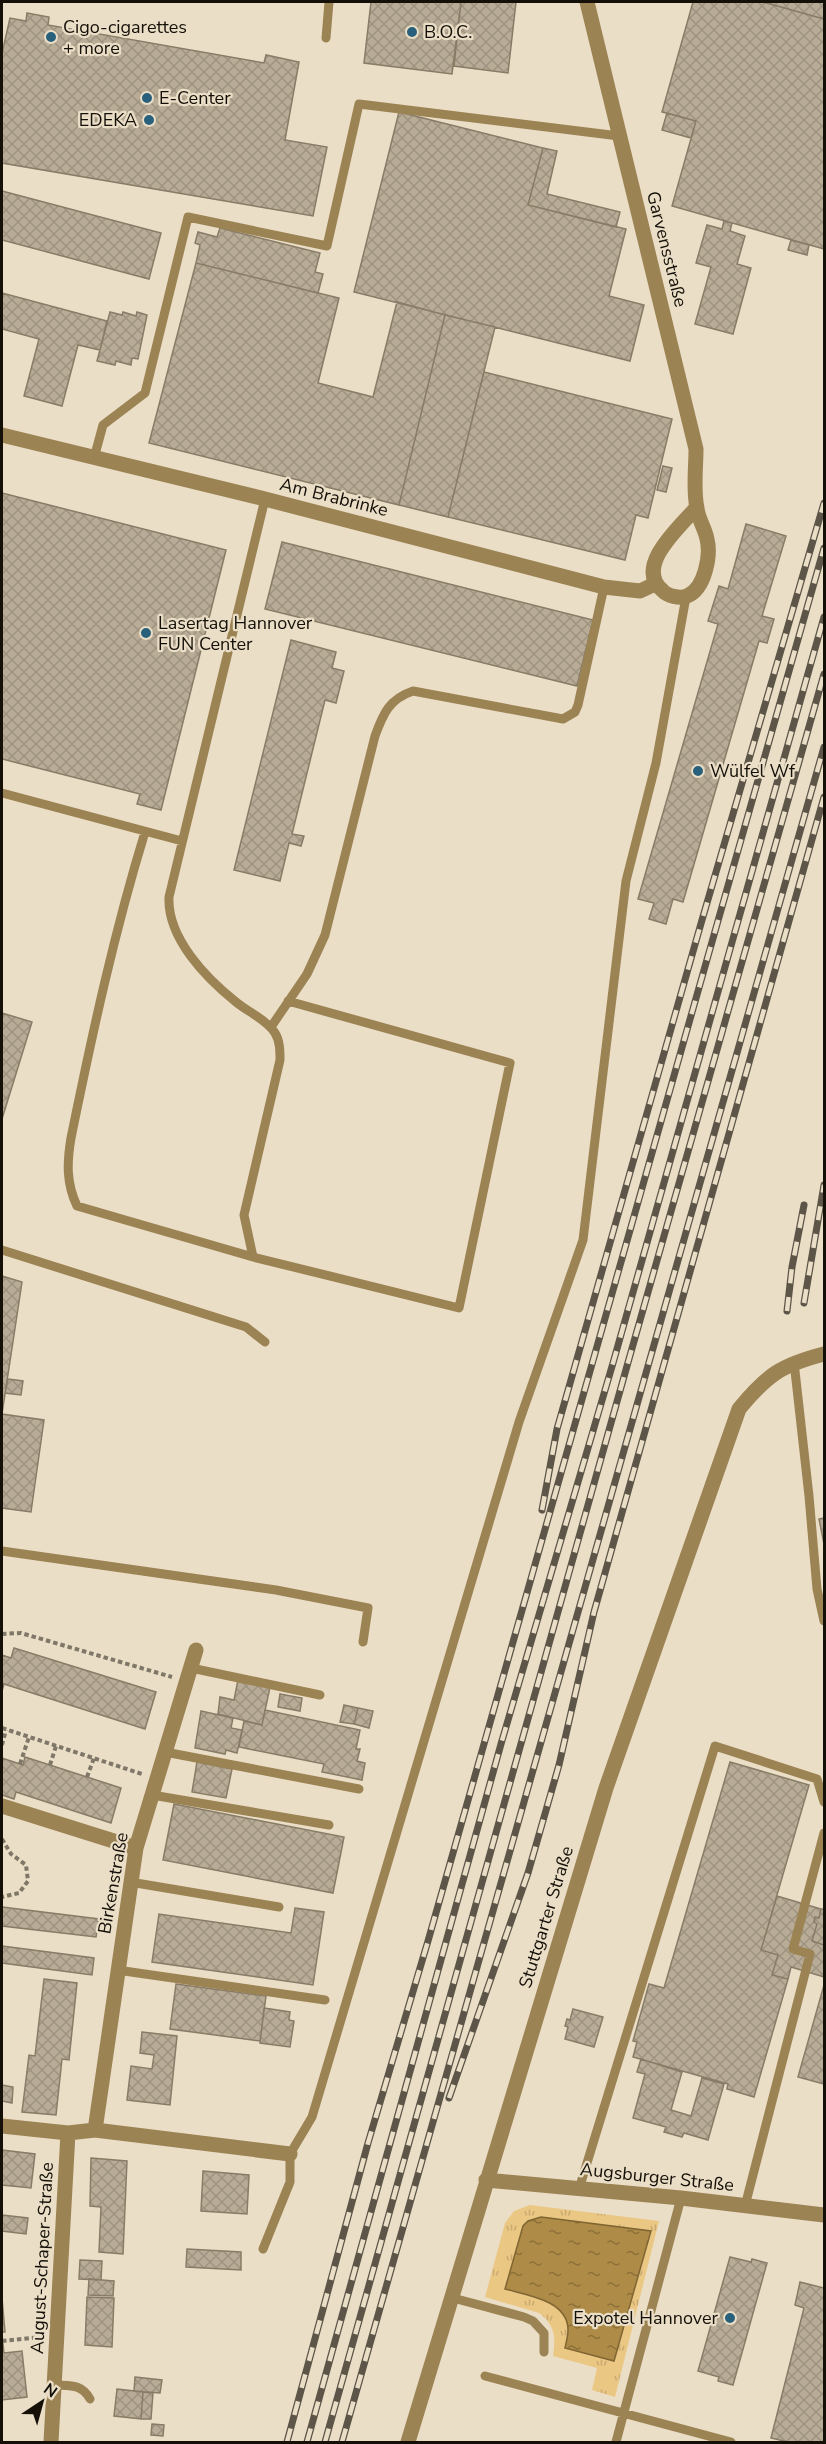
<svg xmlns="http://www.w3.org/2000/svg" width="826" height="2444" font-family="'Nunito Sans',sans-serif">
<style>
.grass{fill:url(#grass-tufts)}
.water{fill:url(#water-ripples);stroke:#806633;stroke-width:1.5}
.building{fill:url(#building-cross-hatch);stroke:#887c67;stroke-width:1.5}
.lines{fill:none;stroke-linecap:round;stroke-linejoin:round}
.path{stroke:#7f7767;stroke-width:4;stroke-dasharray:4.5 3;stroke-linecap:butt}
.service{stroke:#9c8354;stroke-width:9}
.minor{stroke:#9c8354;stroke-width:15}
.rail-casing{stroke:#5c5548;stroke-width:7}
.rail{stroke:#ebdec7;stroke-width:4.5;stroke-dasharray:14;stroke-linecap:butt}
.poi-dot{fill:#29607b;stroke:#ebdec7;stroke-width:2}
.labels{text-anchor:middle;dominant-baseline:central;stroke-width:4.5;stroke-linejoin:round;paint-order:stroke}
.poi-label{font-size:18px;fill:#141008;stroke:#ebdec7;text-anchor:start}
.street-label{font-size:18px;fill:#141008;stroke:#ebdec7}
</style>
<defs>
<pattern id="grass-tufts" width="24" height="20" patternUnits="userSpaceOnUse" patternTransform="scale(1.5)"><rect width="24" height="20" fill="#ebc784"/><path d="M3 7l-1-3M5 7V3M7 7l1-3M15 17l-1-3M17 17v-4M19 17l1-3" fill="none" stroke="#c9aa70"/></pattern>
<pattern id="water-ripples" width="26" height="14" patternUnits="userSpaceOnUse" patternTransform="scale(1.5)"><rect width="26" height="14" fill="#ae8b46"/><path d="M2 4q2-2 4 0t4 0M15 11q2-2 4 0t4 0" fill="none" stroke="#8c7038"/></pattern>
<pattern id="building-cross-hatch" width="8" height="8" patternUnits="userSpaceOnUse" patternTransform="scale(1.5)"><rect width="8" height="8" fill="#b8ac96"/><path d="M0 0l8 8M0 8l8-8" fill="none" stroke="#9d9380"/></pattern>
</defs>
<rect width="100%" height="100%" fill="#ebdec7"/>
<path class="grass" d="M530 2205 659 2221 615 2397 592 2390 597 2368 553 2356C556 2337 555 2325 539 2313L485 2297 505 2223 514 2211Z"/>
<path class="water" d="M541 2217 651 2231 614 2361 565 2348C566 2343 568 2336 568 2330 568 2300 526 2295 505 2289L523 2226 528 2221Z"/>
<path class="building" d="M371 2H461L452 74 364 63Z
M461 2H516L508 73 454 66Z
M693 2H763L824 19V249L672 206 696 121 662 112Z
M763 2H824V19Z
M27 13 49 17 48 25 264 63 266 55 299 62 285 140 327 147 313 216 2 163V53L10 18 26 21Z
M399 112 543 148 528 205 626 229 609 296 644 305 630 361 354 292Z
M667 113 696 121 691 138 662 130Z
M543 148 557 151 547 194 620 212 616 227 528 205Z
M2 191 161 233 149 279 2 240Z
M724 221 732 223 730 231 745 236 737 264 751 268 733 334 695 324 711 267 696 263 707 225 722 229Z
M220 228 320 253 315 272 323 274 318 293 196 263 200 245 195 243 198 232 217 237Z
M791 240 809 245 807 255 788 250Z
M196 263 339 298 318 383 373 397 397 302 445 315 399 505 149 443Z
M2 293 107 321 100 350 78 345 62 406 24 396 39 339 2 329Z
M110 312 122 315 123 312 136 316 137 312 147 315 138 359 132 358 131 365 116 361 115 365 97 361Z
M445 315 495 327 448 517 399 505Z
M484 372 672 419 648 518 636 515 625 560 448 517Z
M663 466 672 468 666 492 657 490Z
M2 493 226 550 161 810 137 804 140 794 2 759Z
M746 524 786 536 762 616 774 619 767 643 759 641 683 902 673 899 666 924 649 919 654 903 638 899 718 624 708 621 719 586 728 589Z
M282 542 593 620 577 686 265 609Z
M291 640 336 652 332 668 344 671 336 703 325 700 292 834 304 836 301 846 289 843 280 881 234 870Z
M2 1013 32 1022 2 1119Z
M2 1276 22 1282 2 1414 44 1420 31 1512 2 1508Z
M8 1379 23 1381 21 1395 5 1393Z
M824 1518V1544L819 1519Z
M14 1648 156 1692 145 1729 4 1684 2 1691V1655L11 1658Z
M238 1680 270 1687 262 1725 218 1714 220 1697 234 1700Z
M280 1694 302 1698 300 1711 278 1707Z
M344 1705 358 1708 354 1724 340 1722Z
M358 1708 373 1711 369 1728 354 1724Z
M265 1710 360 1730 356 1749H360L357 1761 365 1763 362 1780 322 1772 324 1764 239 1747 244 1721 262 1725Z
M201 1711 233 1718 231 1728 242 1730 237 1753 226 1750 225 1754 195 1748Z
M25 1757 121 1788 111 1823 16 1792 14 1799 2 1795V1758L23 1765Z
M197 1762 232 1769 226 1798 192 1792Z
M730 1762 809 1785 761 1950 778 1955 772 1975 788 1979 754 2097 727 2089 728 2084 633 2057 637 2042 633 2041 649 1984 664 1988Z
M174 1804 344 1837 333 1893 163 1860Z
M777 1896 821 1909 819 1918 815 1917 814 1922 817 1924 812 1941 824 1945V1977L791 1967 788 1979 772 1975 778 1955 761 1950Z
M2 1907 99 1919 96 1937 2 1926Z
M295 1908 324 1912 313 1985 152 1962 159 1914 291 1933Z
M821 1909H824V1945L812 1941 817 1924 814 1922 815 1917 819 1918Z
M2 1946 94 1958 92 1975 2 1963Z
M44 1979 77 1983 69 2060 62 2059 56 2115 22 2112 29 2055 35 2056Z
M176 1984 266 1996 260 2041 170 2029Z
M824 1985V2084L798 2077Z
M264 2008 290 2012 289 2020 294 2021 290 2047 260 2043Z
M573 2009 603 2017 594 2047 565 2039 568 2027 565 2026 567 2019 570 2020Z
M142 2032 177 2036 170 2105 127 2100 131 2066 152 2069 154 2055 140 2053Z
M641 2059 682 2072 671 2110 691 2116 702 2078 724 2084 708 2140 684 2133 682 2137 664 2132 666 2127 633 2118 645 2074 637 2072Z
M2 2085 13 2087 12 2103 2 2101Z
M2 2150 35 2154 31 2188 2 2185Z
M91 2158 127 2161 123 2254 99 2252 101 2207 90 2206Z
M203 2171 249 2175 247 2214 201 2211Z
M2 2215 28 2218 26 2234 2 2231Z
M187 2249 241 2252V2270L186 2267Z
M730 2257 751 2262 752 2259 767 2263 733 2385 718 2381 719 2377 698 2371Z
M80 2260 102 2261 101 2280 79 2279Z
M89 2279 114 2281 113 2296 88 2295Z
M800 2282 824 2288V2442H788L771 2438 804 2308 795 2305Z
M87 2297 114 2298 112 2347 85 2345Z
M2 2298 5 2332H2Z
M2 2334 4 2353 22 2351 27 2397 2 2400Z
M135 2377 162 2380 160 2393 134 2391Z
M117 2389 143 2392 141 2419 114 2416Z
M143 2392 153 2393 151 2419H141Z
M152 2424 164 2425 163 2436 151 2435Z"/>
<g class="lines">
<path class="path" d="M2 1634 21 1633 172 1677
M2 1728 142 1774
M2 1745 6 1730
M20 1764 29 1737
M50 1765 56 1746
M87 1777 94 1758
M2 1839 11 1854 26 1865 28 1881 19 1893 2 1897
M2 2341 41 2337"/>
<path class="service" d="M326 38 329 2
M94 458 103 425 145 393 188 217 327 246 359 104 619 136
M2 793 182 841
M145 832C114 933 92 1035 71 1138 67 1162 66 1183 77 1206L253 1257 459 1308 510 1063 288 1001
M271 1027 307 974 325 935 375 736C383 714 389 699 413 691L563 719 575 712 578 705 604 587
M2 1250 246 1327 265 1342
M253 1257 244 1215 280 1060C280 1051 280 1041 275 1033 267 1020 248 1012 236 1002 206 978 167 938 169 897L265 499
M794 1362 809 1496 817 1589 824 1621
M2 1551 276 1590 368 1608 363 1642
M191 1668 320 1695
M165 1752 359 1789
M152 1795 329 1825
M130 1882 279 1907
M117 1970 325 2000
M579 2189 715 1746 817 1779 824 1802
M745 2206 810 1954 793 1949 824 1833
M263 2249 290 2182V2154L312 2117 519 1422 583 1240 626 881 656 763 686 597
M453 2298 524 2317 533 2321 544 2333V2352
M485 2376 731 2442
M55 2385C71 2386 82 2384 90 2399
M616 2442 681 2198"/>
<path class="minor" d="M587 2 696 449C696 468 693 490 697 508 698 519 705 528 707 539 711 555 705 589 687 596 680 599 667 596 662 590 634 566 680 527 696 508
M2 435 265 499 604 587 640 591 655 584
M2 1806 136 1848
M2 2126 68 2133 95 2130 290 2154
M95 2130 136 1848 196 1650
M486 2180 681 2198 824 2215
M51 2442 68 2133
M408 2442 606 1788 739 1409C767 1375 781 1365 824 1354"/>
<g class="rail-casing">
<path id="rail" d="M804 1303 824 1185
M787 1311 792 1267 804 1205
M542 1510 557 1429 702 920 824 503
M449 2098 528 1873 559 1765 594 1612 824 797
M287 2442 368 2143 428 1941 824 548
M307 2442 501 1744 613 1363 824 617
M325 2442 627 1366 824 674
M342 2442 824 747"/>
</g>
<use href="#rail" class="rail"/>
</g>
<g class="poi-dot">
<circle cx="412" cy="32" r="6"/>
<circle cx="51" cy="37" r="6"/>
<circle cx="147" cy="98" r="6"/>
<circle cx="149" cy="120" r="6"/>
<circle cx="146" cy="633" r="6"/>
<circle cx="698" cy="771" r="6"/>
<circle cx="730" cy="2318" r="6"/>
</g>
<g class="labels">
<g class="poi-label">
<text x="63" y="27">Cigo-cigarettes<tspan x="63" dy="21">+ more</tspan></text>
<text x="424" y="32">B.O.C.</text>
<text x="159" y="98">E-Center</text>
<text x="137" y="120" text-anchor="end">EDEKA</text>
<text x="158" y="623">Lasertag Hannover<tspan x="158" dy="21">FUN Center</tspan></text>
<text x="710" y="771">Wülfel Wf</text>
<text x="718" y="2318" text-anchor="end">Expotel Hannover</text>
</g>
<g class="street-label">
<text transform="translate(667 249) rotate(76)">Garvensstraße</text>
<text transform="translate(334 497) rotate(14)">Am Brabrinke</text>
<text transform="translate(113 1883) rotate(-80)">Birkenstraße</text>
<text transform="translate(546 1917) rotate(-73)">Stuttgarter Straße</text>
<text transform="translate(657 2177) rotate(6)">Augsburger Straße</text>
<text transform="translate(42 2258) rotate(-87)">August-Schaper-Straße</text>
</g>
</g>
<rect width="826" height="2444" fill="none" stroke="#141008" stroke-width="6"/>
<g transform="translate(42 2402) rotate(36)" stroke="#ebdec7" stroke-width="4.5" paint-order="stroke">
<path d="M0-4.5L10 22L0 15L-10 22Z" fill="#141008"/>
<text y="-9" font-size="16" font-weight="bold" text-anchor="middle" fill="#141008">N</text>
</g>
</svg>
